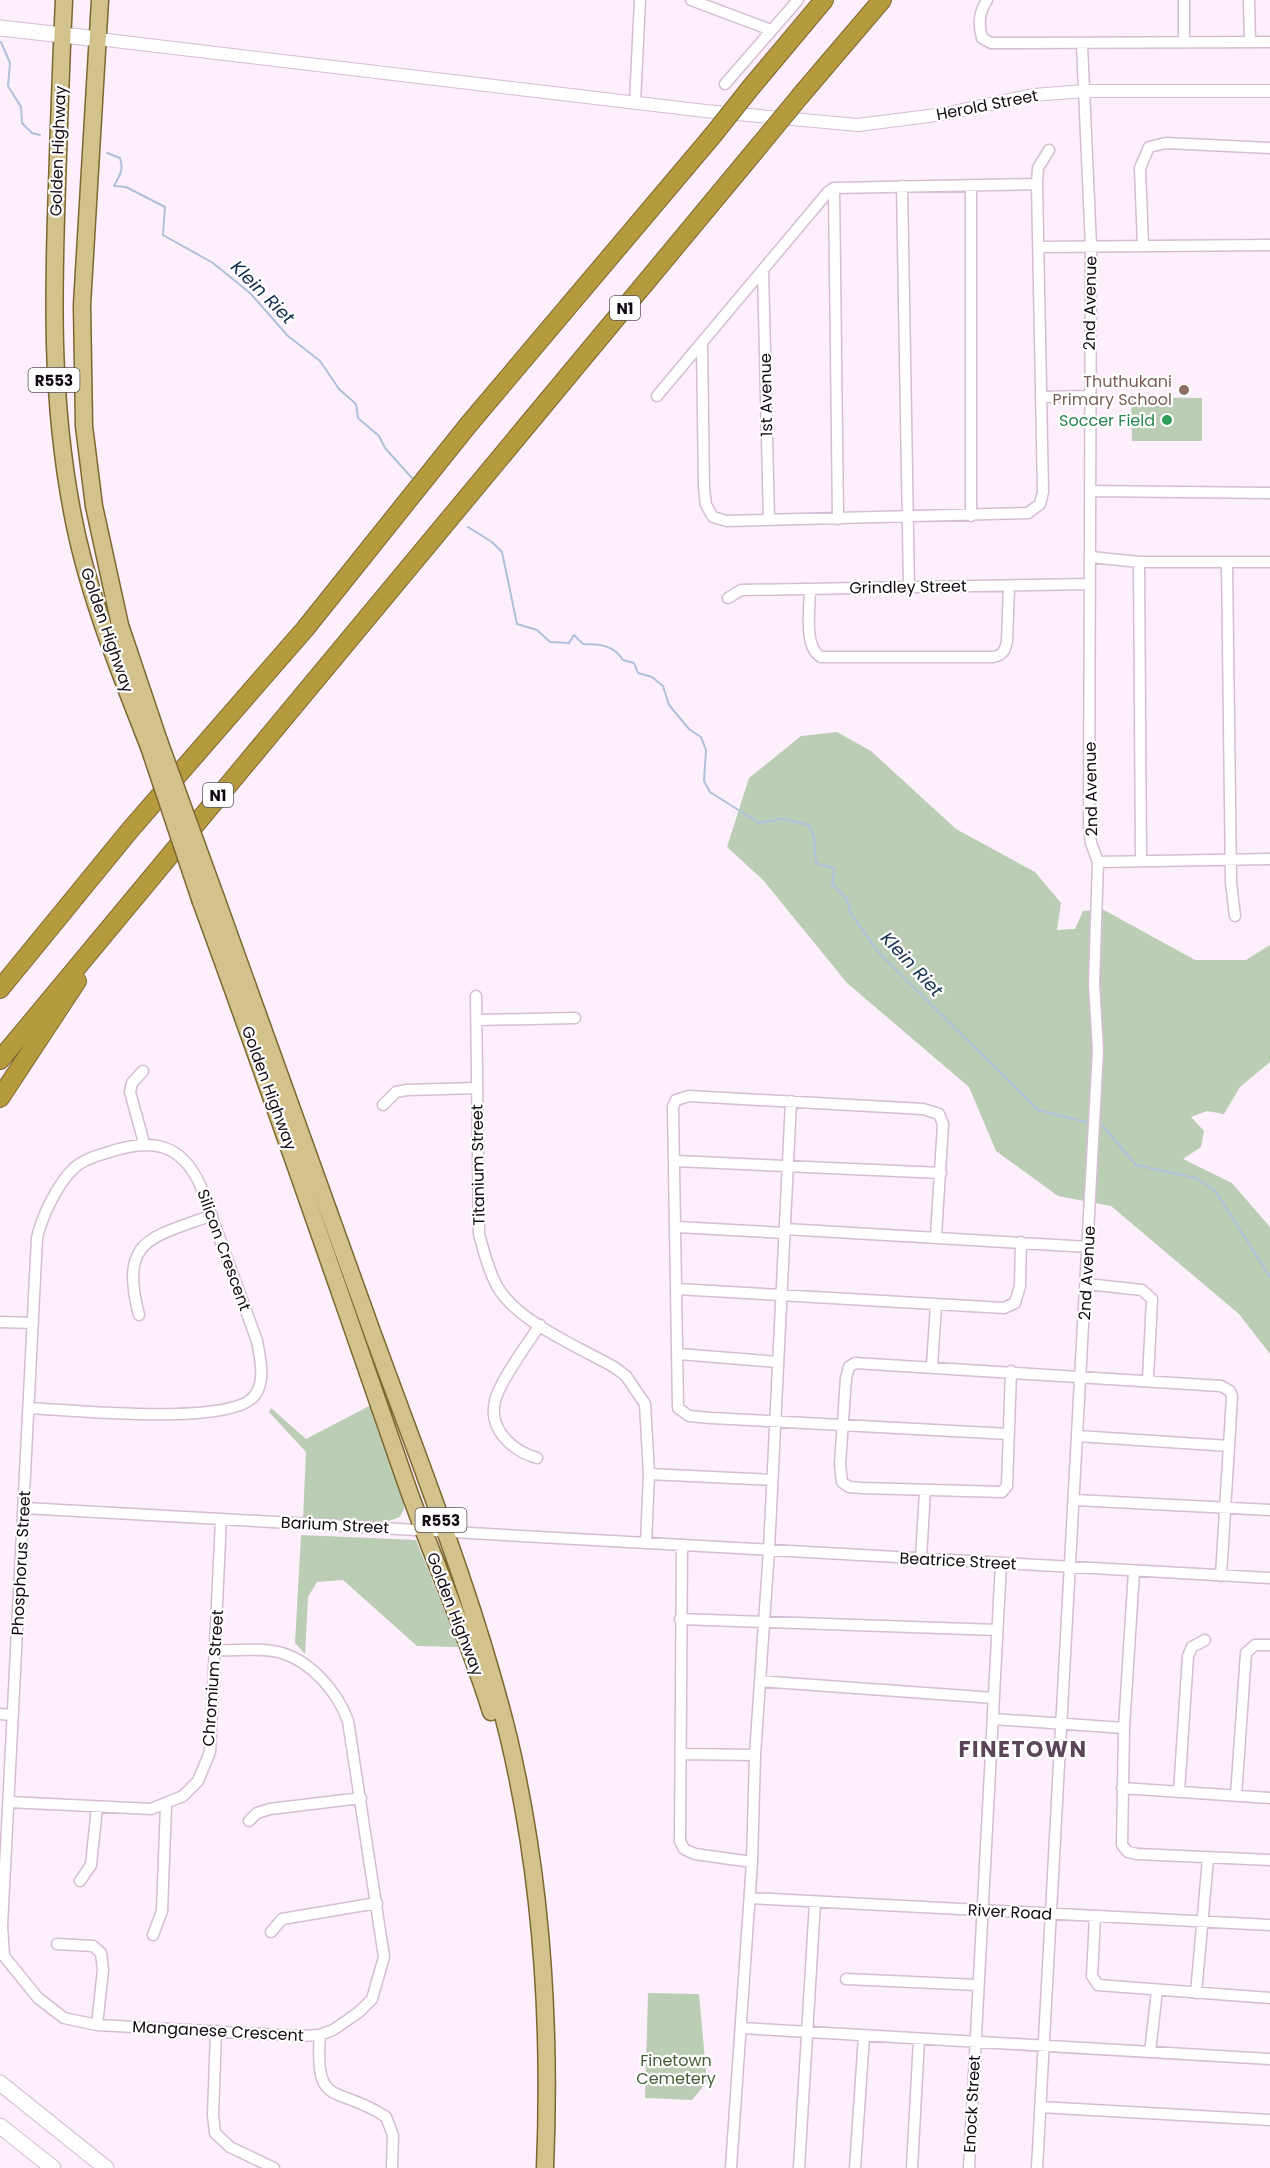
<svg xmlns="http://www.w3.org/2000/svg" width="1270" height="2168" font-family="Poppins,sans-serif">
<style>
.green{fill:#bbcdb4}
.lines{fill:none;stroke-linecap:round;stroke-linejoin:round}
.stream{stroke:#afc1da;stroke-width:2}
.minor-casing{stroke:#d5bdd3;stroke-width:13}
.tertiary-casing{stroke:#d5bdd3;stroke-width:14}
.secondary-casing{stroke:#d5bdd3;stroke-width:17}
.primary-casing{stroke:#7d682f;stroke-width:19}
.motorway-casing{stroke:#7d682f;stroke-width:20}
.minor{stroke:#fff;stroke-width:10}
.tertiary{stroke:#fff;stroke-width:12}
.secondary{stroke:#fff;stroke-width:15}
.primary{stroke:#d3c28b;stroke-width:16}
.motorway{stroke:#b69a3e;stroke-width:18}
.primary-bridge-casing{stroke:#7d682f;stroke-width:19;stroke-linecap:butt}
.motorway-bridge-casing{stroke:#7d682f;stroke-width:20;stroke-linecap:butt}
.primary-bridge{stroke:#d3c28b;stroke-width:16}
.motorway-bridge{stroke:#b69a3e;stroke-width:18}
.education-dot{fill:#8d6e63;stroke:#fff;stroke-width:2}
.leisure-dot{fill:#2e9e5b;stroke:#fff;stroke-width:2}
.labels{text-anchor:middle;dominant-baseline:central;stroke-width:4.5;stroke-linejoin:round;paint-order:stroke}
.shield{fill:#fff;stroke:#595459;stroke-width:1.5}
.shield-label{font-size:15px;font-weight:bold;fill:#120a12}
.street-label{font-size:16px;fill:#120a12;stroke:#fff}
.education-label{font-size:16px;fill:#785e54;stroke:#fff;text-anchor:end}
.leisure-label{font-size:16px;fill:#27864d;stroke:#fff;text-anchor:end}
.park-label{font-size:16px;fill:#435e36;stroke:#fff}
.water-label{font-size:18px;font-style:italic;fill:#132d4f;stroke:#fff}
.district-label{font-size:22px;font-weight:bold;letter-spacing:1.5px;fill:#5a4658;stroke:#fff}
</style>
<rect width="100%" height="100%" fill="#feeffd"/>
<path class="green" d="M1131 397 1202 398V441H1132Z
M837 732 871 751 956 829 1035 872 1061 903 1057 930 1075 929 1083 911 1104 910 1195 960H1246L1270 945V1062L1240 1087 1224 1114 1207 1111 1191 1117 1204 1131 1201 1147 1183 1159 1232 1183 1270 1227V1354L1239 1314 1111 1206 1058 1196 996 1151 969 1087 847 983 763 880 727 847 749 778 801 736Z
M371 1405 403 1498 404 1509 400 1517 383 1523 303 1518 306 1452 269 1412 271 1408 306 1439Z
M301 1535 416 1540 459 1647 417 1646 343 1580 317 1582 308 1597 305 1654 295 1643Z
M648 1993 699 1994 707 2082 692 2100 645 2098Z"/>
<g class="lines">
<path class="stream" d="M1 42 10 63 8 86 21 107 22 123 32 133 40 135
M107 153 120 158C124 171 120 174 114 186L126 187 165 207 163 235 213 263 250 293 288 336 320 361 339 389 356 404 358 418 379 436 385 448 412 478
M468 527 492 542 502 552 517 624 537 630 550 642 569 643 574 635 583 644C599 644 614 645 623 660L634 663 638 673 652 677 663 686 669 705 689 729 701 737 706 750 704 781 710 792 759 823 782 819 809 825 814 837 816 863 835 869 832 884 847 899 850 912 878 952 1038 1110 1090 1123
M1102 1125 1136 1165 1196 1178 1216 1192 1270 1277"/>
<g class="minor-casing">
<path id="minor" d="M691 0 771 30
M987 0C979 13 978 23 982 38L991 43 1270 42
M1184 0V41
M1249 0 1250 42
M725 84 798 0
M635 102 640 0
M902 186 909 587
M971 186V516
M834 188 838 519
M1143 246 1140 168 1149 147 1166 143 1270 148
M1040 247 1270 245
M763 270 769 520
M702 343 704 488 706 505 713 517 727 521 1028 513 1040 504 1043 492 1037 184 1038 168 1049 150
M657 396 828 192 834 188 1037 184
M1042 397 1089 396
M1092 491 1270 493
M1091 557 1139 562H1270
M1139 562 1141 860
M1227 563 1231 883 1235 916
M810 589C810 607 803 647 821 657H993C1003 655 1005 651 1007 641L1009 586
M728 598 741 590 1090 584
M1098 862 1270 859
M476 996 479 1234C484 1252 488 1270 497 1286 517 1322 579 1347 614 1367L626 1376 645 1404 649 1474 646 1543
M478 1020 575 1018
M143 1071 132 1083 130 1092 144 1143
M383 1105 396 1092 407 1090 477 1088
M676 1161 941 1173
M677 1227 785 1233
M785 1229 1089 1247
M936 1236 943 1124 939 1114 923 1109 689 1096 676 1100 673 1107 678 1408 689 1416 711 1418 1009 1434
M1087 1284 1142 1290 1152 1299 1148 1379
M677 1289 1004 1308 1015 1303 1020 1286 1021 1242
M139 1315C119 1238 151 1238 212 1215
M0 1322 33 1323
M679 1354 778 1362
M932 1366 936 1305
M1011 1371 1007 1486 1002 1492 862 1488 849 1487 842 1482 840 1464 846 1378 849 1367 855 1363 1221 1386 1230 1391 1232 1397 1221 1576
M29 1408C69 1410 233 1427 255 1395 266 1380 260 1358 257 1341L201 1187C181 1141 150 1138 106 1153 95 1156 82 1160 73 1169 57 1185 42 1216 37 1238L2 1926 4 1956 38 1998 64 2018 97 2025 299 2036 320 2035 333 2030 359 2012 372 1999 384 1957 348 1721C338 1693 312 1662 282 1653 262 1647 237 1651 216 1650
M1078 1436 1229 1446
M537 1458C513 1451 488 1430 495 1401 499 1382 528 1343 540 1325
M649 1474 772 1480
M1075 1500 1270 1510
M25 1508 1270 1578
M682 1545 680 1841 684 1849 695 1854 752 1862
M921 1558 925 1491
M1134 1571 1124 1728 1122 1845 1128 1852 1137 1854 1270 1860
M680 1619 997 1630
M760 1681 994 1698
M0 1714 13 1715
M993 1719 1124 1728
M682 1754 755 1755
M1122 1788 1270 1798
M1179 1792 1188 1656 1192 1647 1205 1640
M1236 1796 1246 1653 1255 1645H1270
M9 1802 151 1809 183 1796 198 1781 210 1752 221 1519
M249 1821 257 1813 270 1809 361 1798
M80 1881 91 1865 97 1807
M750 1898 1270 1925
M1095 1916 1092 1976 1098 1985 1270 1998
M271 1932 282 1919 377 1903
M153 1935 162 1911 166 1805
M57 1944 93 1946 101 1953 103 1970 97 2025
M846 1979 977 1985
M1196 1993 1208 1859
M741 2028 1270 2059
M216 2031 213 2115 215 2133 230 2147 274 2168
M320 2035C314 2110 337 2084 386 2117L393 2135 392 2168
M1150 2052 1157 1991
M1040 2107 1270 2120
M731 2168 752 1862 755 1755 769 1550 791 1101
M799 2168 815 1902
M855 2168 864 2036
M912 2168 919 2039
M969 2168 1001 1563
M1037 2168 1098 1050 1094 983 1098 862 1091 843 1089 826 1091 246 1082 45"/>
</g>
<g class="tertiary-casing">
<path id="tertiary" d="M98 39 705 111 858 125 944 114 1033 95 1085 91H1270"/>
</g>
<g class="secondary-casing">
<path id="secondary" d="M0 28 98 39
M0 2083 106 2168
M0 2126 53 2168"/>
</g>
<g class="primary-casing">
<path id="primary" d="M64 0C61 62 59 124 57 186 53 298 51 400 72 511 87 593 119 670 149 747
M100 0 82 305 84 426 94 506 120 625 159 741
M216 898C268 1041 319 1186 371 1329 420 1464 475 1599 509 1739 542 1879 551 2024 545 2168
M201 902C272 1095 339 1289 406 1483 433 1560 467 1634 491 1712"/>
</g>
<g class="motorway-casing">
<path id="motorway" d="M752 86 824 0
M801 95 882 0
M0 989 130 830 305 629 469 424 713 135
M0 1060 759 146
M0 1098 77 981"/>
</g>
<use href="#minor" class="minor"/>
<use href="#tertiary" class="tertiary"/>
<use href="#secondary" class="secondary"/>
<use href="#primary" class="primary"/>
<use href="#motorway" class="motorway"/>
<g class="primary-bridge-casing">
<path id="primary-bridge" d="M159 741 216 898
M149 747 201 902"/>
</g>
<g class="motorway-bridge-casing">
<path id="motorway-bridge" d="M713 135 752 86
M759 146 801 95"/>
</g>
<use href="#primary-bridge" class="primary-bridge"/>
<use href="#motorway-bridge" class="motorway-bridge"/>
</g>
<circle class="education-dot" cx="1184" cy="390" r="6"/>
<circle class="leisure-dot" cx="1167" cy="420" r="6"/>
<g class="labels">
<g class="shield">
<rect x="610" y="296" width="30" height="24" rx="4.5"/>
<rect x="28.5" y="368" width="51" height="24" rx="4.5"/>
<rect x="203" y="783" width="30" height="24" rx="4.5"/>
<rect x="415.5" y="1508" width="51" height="24" rx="4.5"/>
</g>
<g class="shield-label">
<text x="625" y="308">N1</text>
<text x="54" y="380">R553</text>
<text x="218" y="795">N1</text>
<text x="441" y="1520">R553</text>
</g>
<g class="street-label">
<text transform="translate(987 105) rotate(-11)">Herold Street</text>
<text transform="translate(58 151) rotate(-88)">Golden Highway</text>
<text transform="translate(1090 303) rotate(-89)">2nd Avenue</text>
<text transform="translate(766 395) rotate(-91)">1st Avenue</text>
<text transform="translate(908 587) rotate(-1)">Grindley Street</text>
<text transform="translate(107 630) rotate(71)">Golden Highway</text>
<text transform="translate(1091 789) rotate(-91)">2nd Avenue</text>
<text transform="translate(269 1088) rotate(70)">Golden Highway</text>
<text transform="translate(478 1165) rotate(-91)">Titanium Street</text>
<text transform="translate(224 1250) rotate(70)">Silicon Crescent</text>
<text transform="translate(1087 1273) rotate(-87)">2nd Avenue</text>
<text transform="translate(335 1525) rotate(3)">Barium Street</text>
<text transform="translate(958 1561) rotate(3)">Beatrice Street</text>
<text transform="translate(21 1563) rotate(-87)">Phosphorus Street</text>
<text transform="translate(455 1614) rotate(69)">Golden Highway</text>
<text transform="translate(213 1678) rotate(-86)">Chromium Street</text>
<text transform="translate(1010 1912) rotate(3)">River Road</text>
<text transform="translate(218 2031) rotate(3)">Manganese Crescent</text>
<text transform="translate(972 2104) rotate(-87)">Enock Street</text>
</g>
<g class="education-label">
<text x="1172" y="381">Thuthukani<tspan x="1172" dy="18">Primary School</tspan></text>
</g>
<g class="leisure-label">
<text x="1155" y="420">Soccer Field</text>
</g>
<g class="park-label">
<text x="676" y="2060">Finetown<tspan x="676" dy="18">Cemetery</tspan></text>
</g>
<g class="water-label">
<text transform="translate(263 292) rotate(45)">Klein Riet</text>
<text transform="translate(912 964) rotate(47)">Klein Riet</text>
</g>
<g class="district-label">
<text x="1023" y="1749">FINETOWN</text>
</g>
</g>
</svg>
